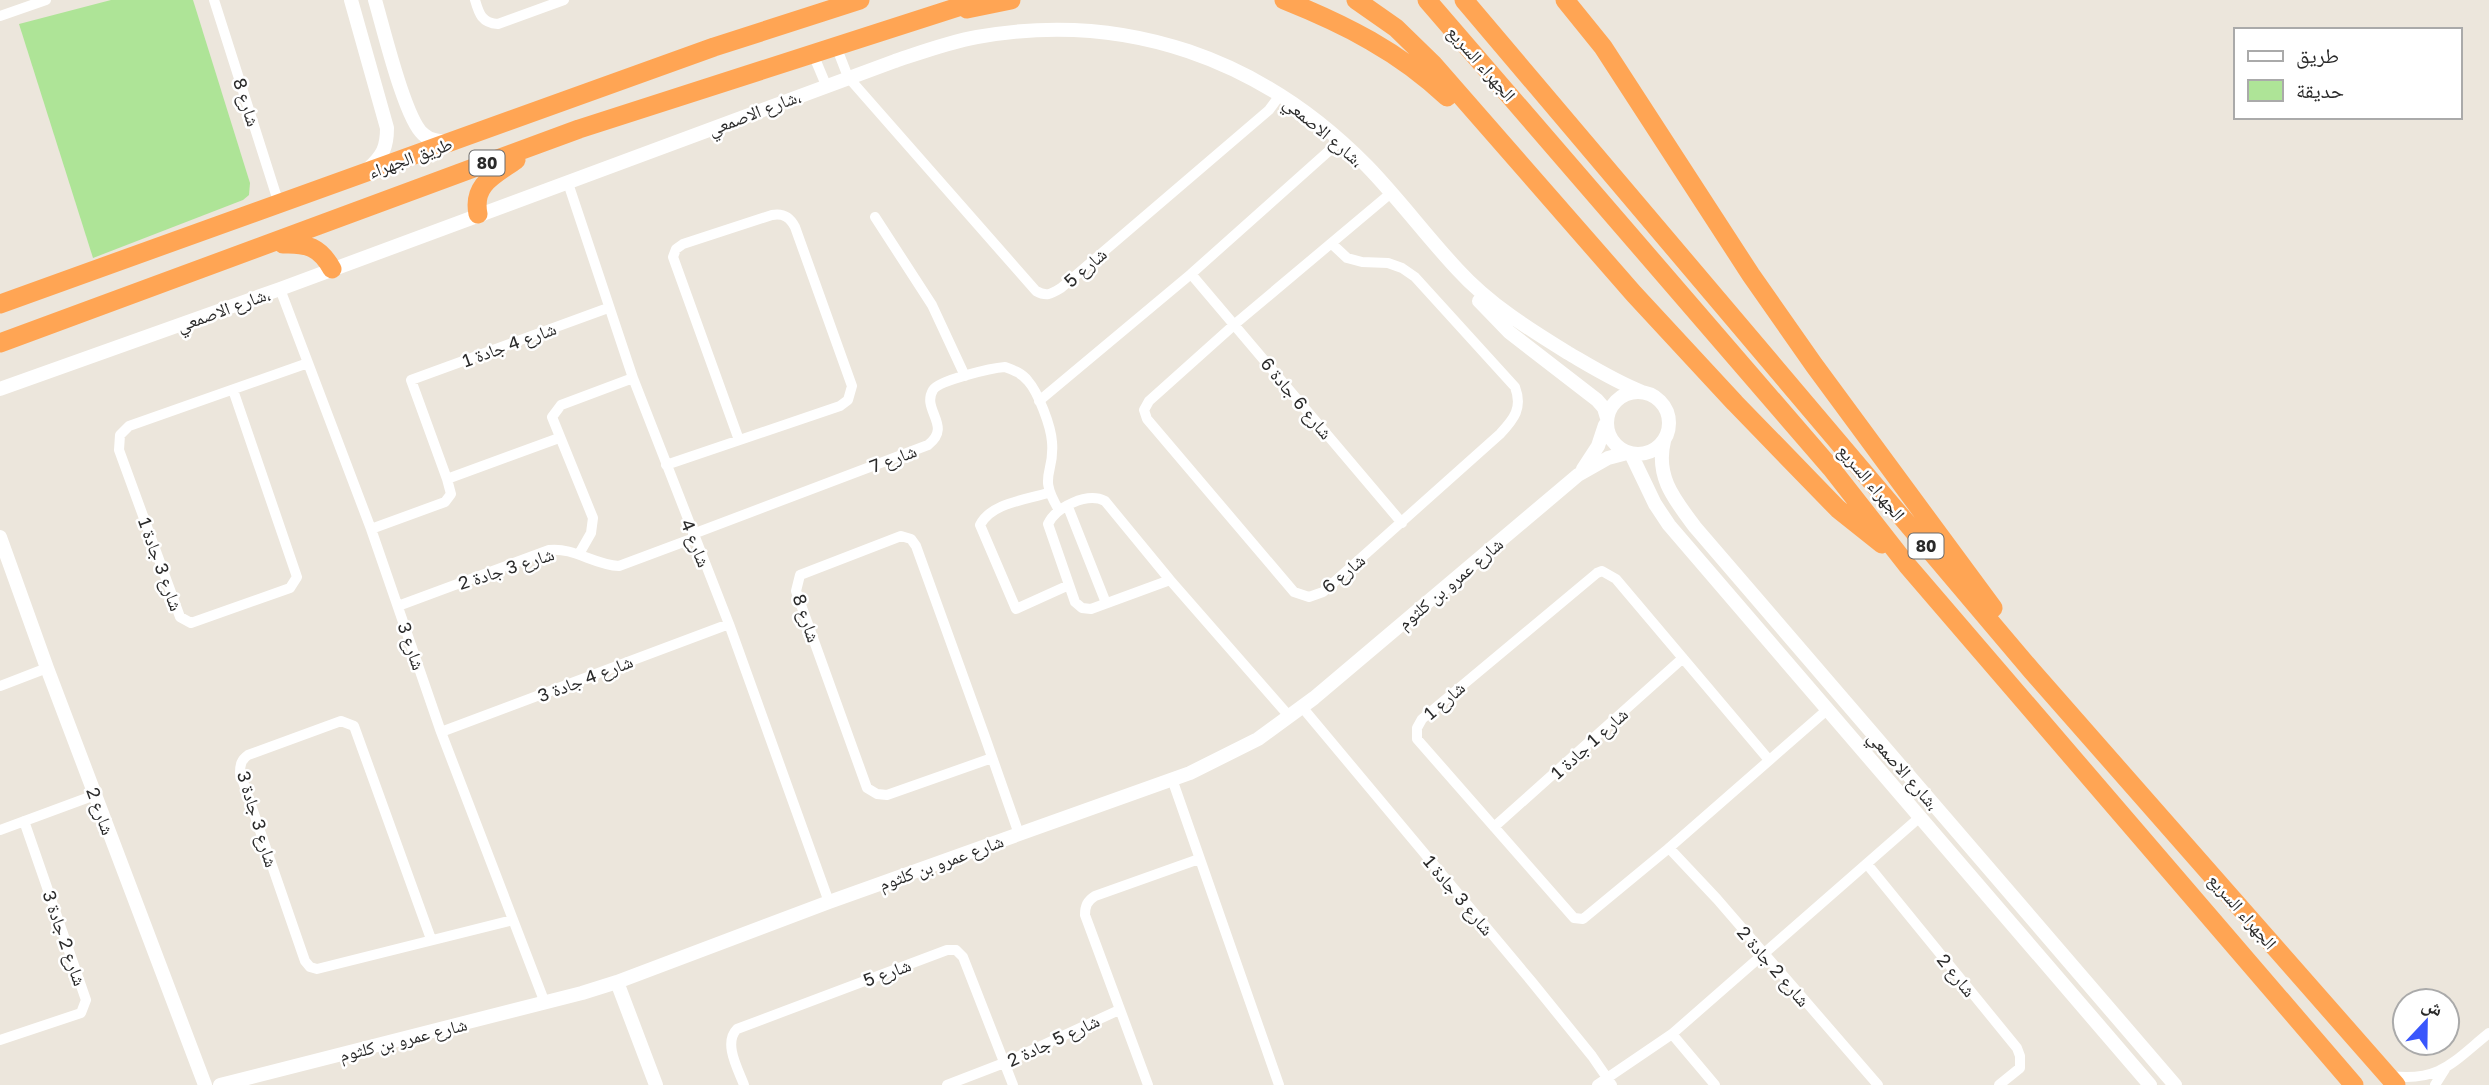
<svg xmlns="http://www.w3.org/2000/svg" width="2489" height="1085" font-family="'Golos Text','Noto Naskh Arabic',sans-serif">
<style>
.green{fill:#aee497}
.lines{fill:none;stroke-linecap:round;stroke-linejoin:round}
.street{stroke:#fff;stroke-width:10}
.secondary{stroke:#fff;stroke-width:14}
.highway{stroke:#ffa554;stroke-width:19}
.labels{text-anchor:middle;dominant-baseline:central;stroke-width:5;stroke-linejoin:round;paint-order:stroke}
.shield{fill:#fff;stroke:#6a6a6a;stroke-width:2}
.shield-label{font-size:16px;font-weight:bold;fill:#2a2a2a}
.street-label{font-size:18px;fill:#2a2a2a;stroke:#fff}
</style>
<rect width="100%" height="100%" fill="#ece6dc"/>
<path class="green" d="M111 0H193L250 183 249 195 243 200 93 258 19 24Z"/>
<g class="lines">
<path class="street" d="M214 0 279 204
M475 0C479 14 482 23 498 24L564 0
M0 16 46 0
M836 46 848 77 1036 291C1047 297 1051 294 1061 288L1269 110 1280 95
M813 54 826 85
M568 183 633 378 729 624 829 902
M875 217 932 305 965 376
M1332 244 1347 258 1362 262 1388 263 1402 268 1415 277 1515 387C1523 408 1514 419 1500 434L1323 592 1309 597 1294 592 1147 419 1144 410 1149 401 1235 324 1391 193
M1191 274 1402 523
M280 289 371 529 441 732 545 1003
M233 390 297 577 290 588 191 623 180 617 119 450 120 435 129 426 308 363
M1039 401 1191 274 1340 141
M666 465 840 406 848 400 852 386 795 227C790 217 783 213 772 215L683 244 676 249 673 257 739 440
M447 479 559 438
M1048 493C1025 500 991 503 980 525L1016 609 1069 585
M1068 507 1106 603
M371 529 445 502 451 494 447 479 411 380 608 308
M693 534 928 445C953 426 921 410 933 390 939 380 992 368 1005 367 1013 370 1022 373 1028 381 1038 392 1051 426 1052 442 1055 475 1037 474 1059 510
M579 554 591 533 593 518 552 417 561 405 633 378
M1170 580 1091 609 1082 608 1075 602 1048 524C1056 507 1087 492 1105 501L1170 580 1289 716
M398 606 549 550C574 547 594 565 619 566L694 538
M0 686 47 668
M1302 707 1532 982 1592 1056 1612 1085
M441 732 729 624
M992 758 887 795 877 794 867 788 796 591 800 575 901 536 911 539 916 546 985 737 1019 834
M1769 760 1616 579 1602 571 1597 573 1422 719 1417 728V739L1574 918 1583 919 1669 848 1828 709
M1172 779 1279 1085
M1494 827 1683 658
M0 830 95 795
M1669 848 1717 899 1878 1085
M1867 864 2017 1048 2020 1056V1068L1999 1085
M431 939 354 726 341 721 248 755C241 760 240 765 240 773L305 961 310 967 317 969 513 920
M1672 1034 1715 1085
M0 1040 81 1013 86 1000 24 821
M2391 1076C2440 1082 2453 1062 2489 1033
M744 1085C738 1069 723 1043 737 1029L947 950H956L963 957 1013 1085
M947 1085 1004 1063 1119 1010
M1148 1085 1085 915C1085 906 1087 901 1095 896L1199 859
M1597 1085 1672 1034 1920 817
M2435 1085 2445 1069"/>
<path class="secondary" d="M351 0 387 128C387 147 383 156 368 169
M375 0C383 27 405 119 423 134 429 140 440 142 448 141
M1479 301 1509 332 1597 400 1604 408 1607 418
M0 389 280 289 895 61C922 52 949 42 977 37 1126 10 1262 59 1367 166 1399 199 1427 237 1458 270 1489 304 1529 329 1568 353 1592 367 1616 382 1642 392
M1607 423a31 31 0 1 1 62 0a31 31 0 1 1-62 0Z
M1664 441C1655 477 1675 500 1695 527L2175 1085
M1631 454 1655 504 1669 525 2150 1085
M1583 469 1598 446 1605 425
M0 537 47 668 205 1085
M617 982 656 1085
M220 1085 582 993 617 982 829 902 1190 773 1258 739 1314 698 1578 475 1608 458 1627 453"/>
<path class="highway" d="M1284 0C1344 24 1400 52 1447 97
M1356 0 1396 28 1433 64 1634 294 1735 403 1838 509 1882 544
M1427 0 1831 468 1907 565 2354 1085
M1464 0 2032 671 2396 1085
M1565 0 1603 47 1751 275 1814 365 1993 608
M967 9 1011 0
M478 214C472 184 495 175 516 160
M283 244C307 243 320 247 332 269
M0 304 714 47 860 0
M0 343 579 129 980 0"/>
</g>
<g class="labels">
<g class="shield">
<rect x="469.5" y="150.5" width="35" height="25" rx="5"/>
<rect x="1908.5" y="533.5" width="35" height="25" rx="5"/>
</g>
<g class="shield-label">
<text x="487" y="163">80</text>
<text x="1926" y="546">80</text>
</g>
<g class="street-label">
<text transform="translate(1482 63) rotate(49)">الجهراء السريع</text>
<text transform="translate(247 102) rotate(72)">شارع 8</text>
<text transform="translate(754 112) rotate(-21)">شارع الاصمعي،</text>
<text transform="translate(1324 131) rotate(40)">شارع الاصمعي،</text>
<text transform="translate(410 157) rotate(-20)">طريق الجهراء</text>
<text transform="translate(1085 267) rotate(-41)">شارع 5</text>
<text transform="translate(223 309) rotate(-20)">شارع الاصمعي،</text>
<text transform="translate(509 344) rotate(-20)">شارع 4 جادة 1</text>
<text transform="translate(1297 398) rotate(50)">شارع 6 جادة 6</text>
<text transform="translate(893 458) rotate(-21)">شارع 7</text>
<text transform="translate(1872 482) rotate(50)">الجهراء السريع</text>
<text transform="translate(696 543) rotate(68)">شارع 4</text>
<text transform="translate(161 564) rotate(70)">شارع 3 جادة 1</text>
<text transform="translate(506 568) rotate(-18)">شارع 3 جادة 2</text>
<text transform="translate(1343 573) rotate(-40)">شارع 6</text>
<text transform="translate(1450 583) rotate(-40)">شارع عمرو بن كلثوم</text>
<text transform="translate(807 618) rotate(71)">شارع 8</text>
<text transform="translate(412 646) rotate(71)">شارع 3</text>
<text transform="translate(585 678) rotate(-21)">شارع 4 جادة 3</text>
<text transform="translate(1444 700) rotate(-41)">شارع 1</text>
<text transform="translate(1589 743) rotate(-42)">شارع 1 جادة 1</text>
<text transform="translate(1904 770) rotate(49)">شارع الاصمعي،</text>
<text transform="translate(101 811) rotate(70)">شارع 2</text>
<text transform="translate(258 819) rotate(73)">شارع 3 جادة 3</text>
<text transform="translate(941 862) rotate(-20)">شارع عمرو بن كلثوم</text>
<text transform="translate(1459 895) rotate(50)">شارع 3 جادة 1</text>
<text transform="translate(2243 911) rotate(49)">الجهراء السريع</text>
<text transform="translate(65 938) rotate(71)">شارع 2 جادة 3</text>
<text transform="translate(1774 966) rotate(49)">شارع 2 جادة 2</text>
<text transform="translate(887 972) rotate(-20)">شارع 5</text>
<text transform="translate(1957 975) rotate(51)">شارع 2</text>
<text transform="translate(403 1039) rotate(-14)">شارع عمرو بن كلثوم</text>
<text transform="translate(1053 1040) rotate(-25)">شارع 5 جادة 2</text>
</g>
</g>
<rect x="2234" y="28" width="228" height="91" fill="#ffffff" stroke="#aaaaaa" stroke-width="2"/>
<rect x="2248" y="51" width="35" height="10" fill="#ffffff" stroke="#aaaaaa" stroke-width="2"/>
<text x="2296" y="63" font-size="21" fill="#2a2a2a">طريق</text>
<rect x="2248" y="80" width="35" height="21" fill="#aee497" stroke="#aaaaaa" stroke-width="2"/>
<text x="2296" y="98" font-size="21" fill="#2a2a2a">حديقة</text>
<g transform="translate(2426 1022) rotate(22)"><circle r="33" fill="#ffffff" stroke="#aaaaaa" stroke-width="2"/>
<path d="M0-5L12 26L0 18L-12 26Z" fill="#3956fc"/>
<text y="-10" font-size="19" font-weight="bold" text-anchor="middle" fill="#2a2a2a">ش</text>
</g>
</svg>
